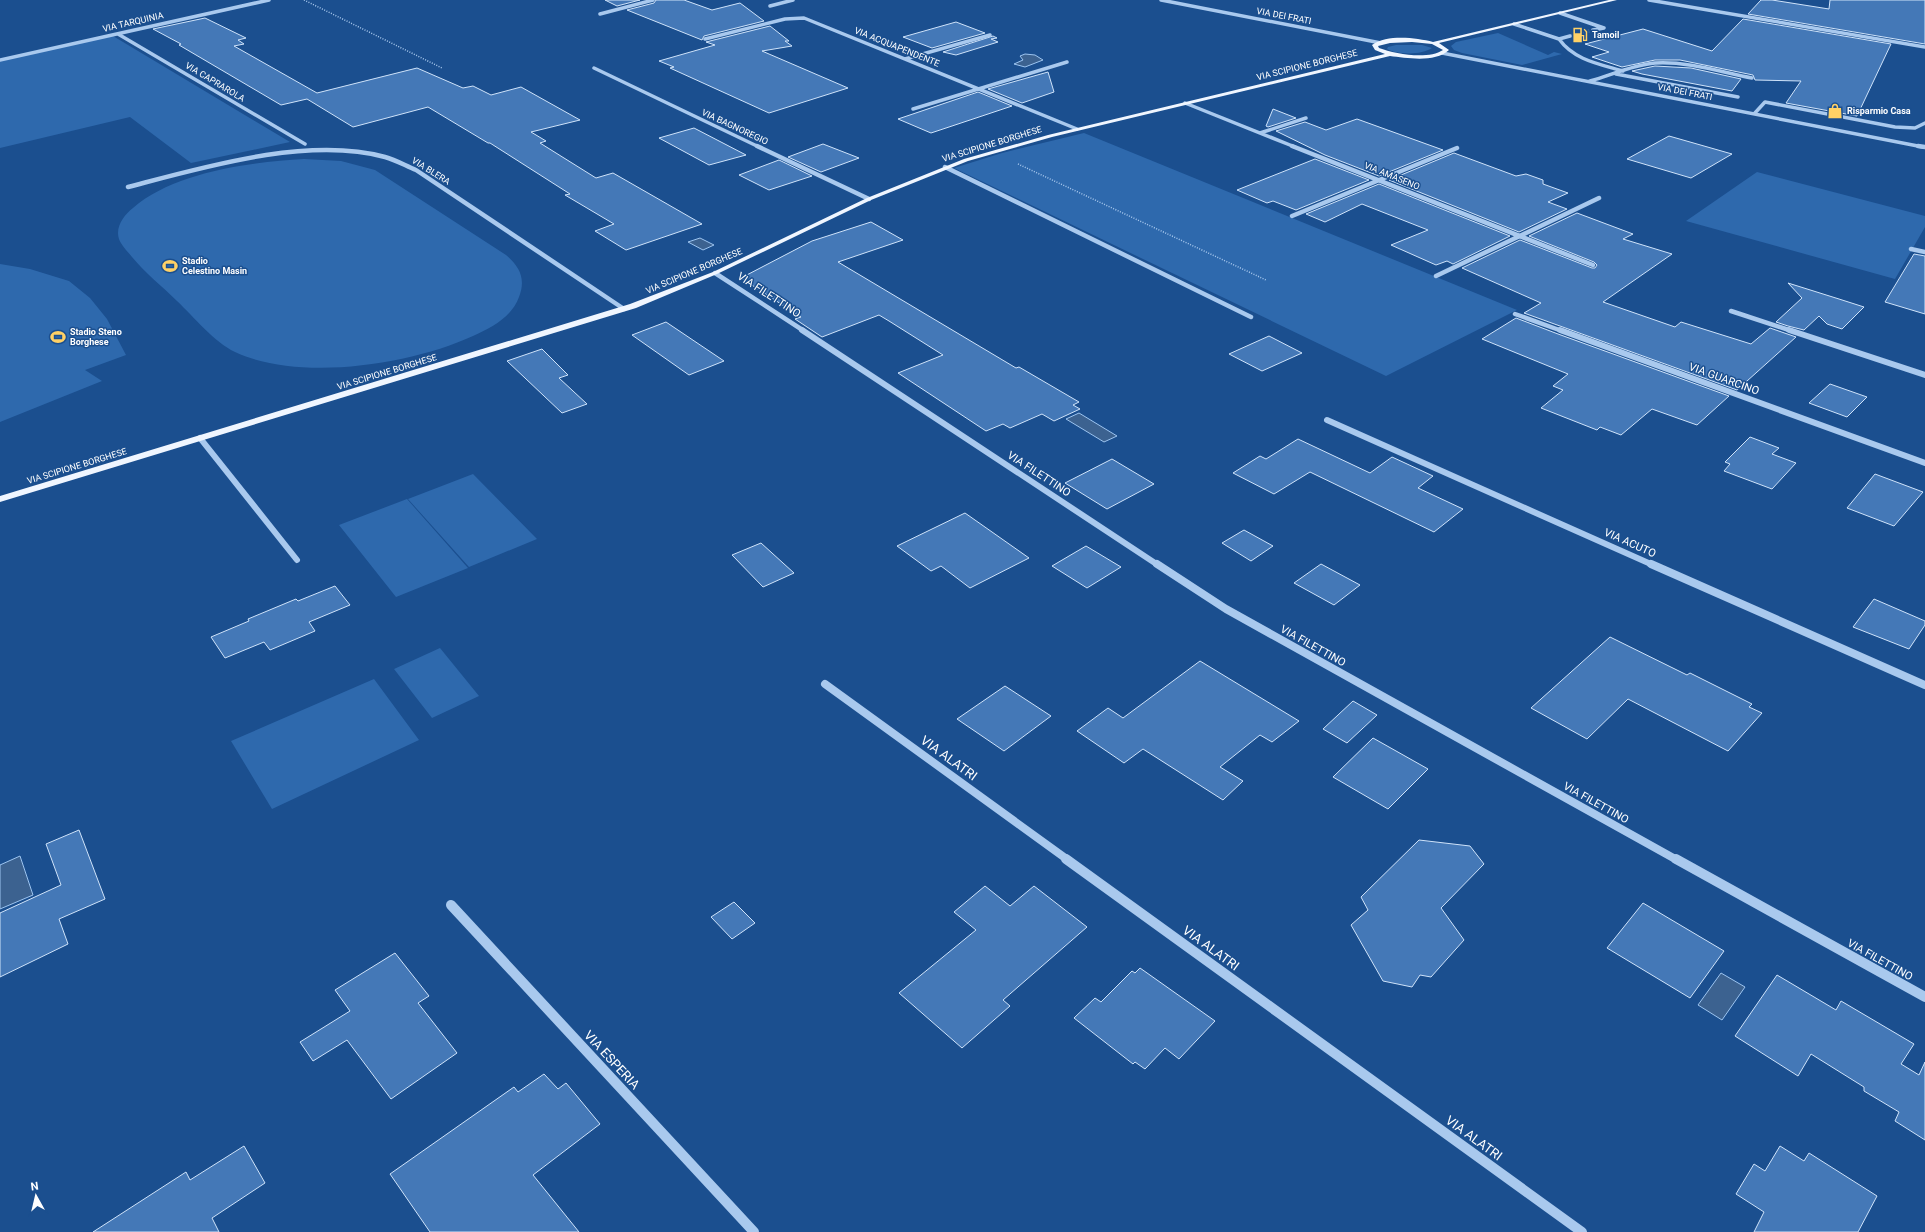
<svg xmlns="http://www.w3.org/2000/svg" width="1925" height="1232" font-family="Roboto,sans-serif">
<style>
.green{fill:#2e69ad}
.water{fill:#3c6290;stroke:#9cc4f0}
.building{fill:#4478b7;stroke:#cfe3fa}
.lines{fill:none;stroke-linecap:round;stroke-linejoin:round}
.minor-tunnel{stroke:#3d69a0;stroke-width:3.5;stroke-dasharray:3.5 2;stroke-linecap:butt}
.path{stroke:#a9c9ee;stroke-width:1.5;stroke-dasharray:1 1.5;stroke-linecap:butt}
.minor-far4{stroke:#a9c9ee;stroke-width:3.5}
.minor-far3{stroke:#a9c9ee;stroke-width:4.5}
.minor-far2{stroke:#a9c9ee;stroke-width:6}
.minor-far1{stroke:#a9c9ee;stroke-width:8}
.minor{stroke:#a9c9ee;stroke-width:10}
.major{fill:#f0f6ff;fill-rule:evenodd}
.labels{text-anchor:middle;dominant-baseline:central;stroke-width:3;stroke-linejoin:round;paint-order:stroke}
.far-street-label{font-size:9px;fill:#fff;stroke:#1b4f8f}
.far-poi-label{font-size:9px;font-weight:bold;fill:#fff;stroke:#1b4f8f;text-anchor:start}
.street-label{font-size:11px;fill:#fff;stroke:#1b4f8f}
.near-street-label{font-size:13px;fill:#fff;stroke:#1b4f8f}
</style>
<rect width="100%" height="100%" fill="#1b4f8f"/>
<path class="green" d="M1498 33 1548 55 1554 52 1562 54 1522 65 1462 53 1454 50 1451 46 1456 42Z
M113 36 290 142 191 163 130 117 0 148V61Z
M1396 45H1422L1432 48C1422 55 1398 55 1387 49L1388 47Z
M1084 133 1517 310 1386 376 954 168 1002 153Z
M304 159 341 161 375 170 506 255C520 267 526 279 519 297 512 317 491 328 473 336 410 365 299 382 235 352 214 342 194 317 177 301 162 286 145 273 132 257 128 252 121 245 119 239 115 227 124 215 133 208 174 172 252 162 304 159Z
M1757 172 1925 216V227L1895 279 1686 221Z
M0 264 30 269 69 281 90 298 107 319 126 355 85 370 102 381 0 422Z
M473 474 537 539 469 567 408 499Z
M407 499 468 568 396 597 339 525Z
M440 648 479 696 432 718 394 669Z
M374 679 419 740 272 809 231 741Z"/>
<path class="water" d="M1025 54 1035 55 1043 60 1025 67 1014 64 1023 60 1020 56Z
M700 238 714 245 703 250 688 242Z
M1079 413 1117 436 1104 442 1066 419Z
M20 856 33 895 0 909V865Z
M1721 973 1745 987 1722 1020 1698 1005Z"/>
<path class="building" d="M605 0H640L617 6Z
M656 0H684L712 10 740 3 764 21 704 36 702 40 627 10 654 3Z
M1761 0H1772L1829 9 1830 0H1925V44L1748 14Z
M205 18 246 38 238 40 244 44 234 46 317 93 417 68 463 88 473 86 491 95 521 87 580 120 531 132 546 141 540 143 596 178 613 173 702 224 626 250 595 231 614 224 565 195 570 194 490 143H488L428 107 353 127 307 99 281 105 179 45 181 44 153 29Z
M1743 19 1891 44 1857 116 1786 103 1801 81 1755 80 1753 75 1680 60H1655L1622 67 1592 57 1609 52 1585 44 1643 29 1712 51Z
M956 22 985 33 932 48 903 37Z
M770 26 789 41H785L792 46 762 51 848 88 769 113 670 68 674 67 659 61 715 45 706 42Z
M993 36 997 38 991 39 998 42 956 55 943 52Z
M1655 66 1691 68 1741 79 1732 91 1642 74 1632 71Z
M1048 72 1054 92 1022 103 988 89Z
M978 92 1012 106 931 133 898 119Z
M1273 109 1296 118 1268 127 1266 126Z
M1357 119 1443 150 1379 176 1325 155 1276 131 1305 122 1326 130Z
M694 128 746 155 709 165 659 138Z
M1669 136 1732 154 1691 178 1627 159Z
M823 144 859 158 821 172 788 157Z
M1454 153 1516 176 1526 174 1543 180V184L1568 193 1548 202 1567 209 1519 232 1389 180Z
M1315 159 1369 180 1296 210 1273 201 1267 203 1237 190Z
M779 160 812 176 769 190 739 175Z
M1379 184 1510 236 1453 264 1447 261 1436 265 1391 245 1428 230 1362 204 1325 222 1306 214Z
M1577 213 1633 234 1623 239 1672 254 1603 302 1675 327 1681 322 1751 344 1770 328 1796 337 1737 390 1524 313 1541 303 1462 268 1520 240 1592 268H1595L1597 265 1594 262 1529 236Z
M871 222 903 240 838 262 1016 368 1019 367 1079 402 1073 405 1080 409 1054 421 1042 414 1010 428 1003 424 986 431 898 373 943 355 889 321 879 315 822 337 795 319 801 317 741 278 812 241Z
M1914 254 1925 256V314L1885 302Z
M1788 283 1839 299 1864 307 1842 329 1827 324 1819 316 1804 330 1788 326 1776 322 1802 298Z
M1516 318 1558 334 1729 396 1697 425 1652 409 1621 435 1600 427 1597 430 1541 408 1563 390 1553 386 1568 374 1482 339Z
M666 322 724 361 689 375 632 335Z
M1269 336 1302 353 1262 371 1229 354Z
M542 349 568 375 559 378 587 404 562 413 507 361Z
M1830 384 1867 397 1847 417 1809 403Z
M1750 437 1779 448 1772 454 1796 463 1772 489 1724 471 1730 464 1725 462Z
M1298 439 1370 473 1392 457 1433 476 1418 488 1463 509 1434 532 1310 472 1274 494 1233 473 1260 456 1266 459Z
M1112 459 1154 484 1107 509 1065 483Z
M1875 474 1923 492 1894 526 1847 508Z
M965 513 1029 558 970 588 941 566 931 571 897 546Z
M1244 530 1273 546 1251 561 1222 543Z
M761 543 794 573 763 587 732 555Z
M1086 546 1121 567 1087 588 1052 566Z
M1321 564 1360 585 1334 605 1294 583Z
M335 586 350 605 309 622 315 631 270 650 264 642 225 658 211 637 249 621 248 619 296 599 298 601Z
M1874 599 1925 621V625L1909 649 1853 627Z
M1610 637 1687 675 1690 673 1752 704 1749 707 1762 713 1728 751 1628 699 1587 739 1531 708Z
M1200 661 1299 721 1272 742 1260 735 1220 767 1243 781 1223 800 1143 749 1124 763 1077 731 1108 708 1123 718Z
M1005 686 1051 716 1004 751 957 719Z
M1353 701 1377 715 1347 743 1323 729Z
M1373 738 1428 769 1388 809 1333 777Z
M79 830 105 899 59 919 68 944 0 977V913L61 885 46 844Z
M1419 840 1470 846 1484 864 1441 908 1464 940 1431 977 1420 975 1412 987 1383 981 1351 925 1368 910 1361 897Z
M985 886 1010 906 1034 886 1087 927 1003 1000 1010 1006 962 1048 899 993 976 930 954 912Z
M734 902 755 923 732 939 711 917Z
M1643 903 1724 951 1690 998 1607 948Z
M395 953 429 996 418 1003 457 1053 391 1099 347 1040 313 1061 300 1042 350 1011 335 990Z
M1140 968 1215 1021 1179 1059 1165 1048 1145 1069 1135 1062 1133 1064 1074 1018 1095 998 1101 1002 1132 971 1135 973Z
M1777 975 1836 1010 1841 1001 1914 1044 1901 1064 1919 1075 1925 1062V1140L1895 1121 1899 1112 1864 1091V1087L1811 1054 1798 1076 1735 1036Z
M544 1074 558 1089 566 1083 600 1124 533 1175 579 1232H430L390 1174 514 1087 518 1092Z
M244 1146 265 1183 212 1218 219 1232H93L186 1172 190 1180Z
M1780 1146 1804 1161 1809 1153 1877 1196 1858 1232H1754L1764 1212 1736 1194 1754 1164 1765 1171Z"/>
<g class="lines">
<path class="minor-tunnel" d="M1570 36 1593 30"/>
<path class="path" d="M304 0 442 68
M1018 164 1266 280"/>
<path class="minor-far4" d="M1161 0 1381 43
M1649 0 1925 47
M770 6 793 0
M1560 13 1604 28 1593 30
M600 14 653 0
M1514 24 1559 39 1570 36
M118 34 305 144
M705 39 785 19 804 18 1077 129
M1559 39C1574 60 1599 64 1623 71
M1442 53 1923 147
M905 59 990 35
M0 60 269 0
M594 68 759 147
M1616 74 1738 97
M1590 81C1611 75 1633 65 1655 63 1687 61 1721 72 1752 78
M1185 103 1295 147
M913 109 1067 62
M1754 114 1765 102 1895 127 1915 128 1925 123
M1260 133 1306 118"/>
<path class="minor-far3" d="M757 146 869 199
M1292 146 1593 265
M1918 146 1925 147
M945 167 1251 317
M128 187C204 167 308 136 385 157 396 160 406 166 416 170L624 309
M1292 216 1457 148
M1911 249 1925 252
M715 273 804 331
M1436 276 1599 198
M1731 311 1792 331
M1515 314 1562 331"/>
<path class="minor-far2" d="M802 330 1158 565
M1560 330 1925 463
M1789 330 1925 375
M1327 420 1653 565
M200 438 297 560"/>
<path class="minor-far1" d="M1157 564 1226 609 1677 860
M1651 564 1925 685
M825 684 1068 860"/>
<path class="minor" d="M1066 859 1582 1232
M1676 859 1925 997
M451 905 754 1232"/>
<path class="major" d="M1609 0H1617L1439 43 1449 50C1435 63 1407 58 1390 56L1052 137 968 161 871 200 717 274 636 308 0 502V496L630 304 713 272 867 198 964 159 1048 135 1385 54 1375 50 1372 45C1388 34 1416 38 1433 42ZM1412 42 1432 44 1443 50C1428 60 1395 54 1379 48L1378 46 1390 43Z"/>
</g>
<defs>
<g id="fuel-bare" transform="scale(1.2)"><path d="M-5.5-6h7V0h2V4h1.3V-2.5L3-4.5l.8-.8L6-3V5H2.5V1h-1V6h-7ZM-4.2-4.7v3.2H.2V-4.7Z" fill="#ffd166" stroke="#1b4f8f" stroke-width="2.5" paint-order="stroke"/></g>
<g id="shop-bare" transform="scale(1.2)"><path d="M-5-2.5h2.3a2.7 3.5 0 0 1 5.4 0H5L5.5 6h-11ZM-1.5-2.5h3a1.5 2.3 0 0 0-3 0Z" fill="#ffd166" stroke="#1b4f8f" stroke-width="2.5" paint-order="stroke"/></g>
<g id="stadium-bare" transform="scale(1.2)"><path d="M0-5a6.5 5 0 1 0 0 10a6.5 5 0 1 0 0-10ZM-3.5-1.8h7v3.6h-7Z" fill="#ffd166" stroke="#1b4f8f" stroke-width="2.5" paint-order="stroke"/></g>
</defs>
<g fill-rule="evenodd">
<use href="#fuel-bare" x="1580" y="35"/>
<use href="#shop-bare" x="1835" y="111"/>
<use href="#stadium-bare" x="170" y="266"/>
<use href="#stadium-bare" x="58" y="337"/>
</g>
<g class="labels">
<g class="far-street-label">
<text transform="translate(1284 16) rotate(11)">VIA DEI FRATI</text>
<text transform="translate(133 22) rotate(-13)">VIA TARQUINIA</text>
<text transform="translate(897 47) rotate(22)">VIA ACQUAPENDENTE</text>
<text transform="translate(1307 65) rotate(-14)">VIA SCIPIONE BORGHESE</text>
<text transform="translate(215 82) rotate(31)">VIA CAPRAROLA</text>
<text transform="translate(1685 92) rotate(11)">VIA DEI FRATI</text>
<text transform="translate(735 127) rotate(25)">VIA BAGNOREGIO</text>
<text transform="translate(992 144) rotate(-17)">VIA SCIPIONE BORGHESE</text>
<text transform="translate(431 171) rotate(32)">VIA BLERA</text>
<text transform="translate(1392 176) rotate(22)">VIA AMASENO</text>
<text transform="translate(694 271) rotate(-23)">VIA SCIPIONE BORGHESE</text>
<text transform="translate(387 372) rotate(-17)">VIA SCIPIONE BORGHESE</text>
<text transform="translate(77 466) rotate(-17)">VIA SCIPIONE BORGHESE</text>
</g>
<g class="far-poi-label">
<text x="1592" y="35">Tamoil</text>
<text x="1847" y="111">Risparmio Casa</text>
<text x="182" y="261">Stadio<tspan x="182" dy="10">Celestino Masin</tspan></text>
<text x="70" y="332">Stadio Steno<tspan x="70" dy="10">Borghese</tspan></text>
</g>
<g class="street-label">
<text transform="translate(769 295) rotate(33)">VIA FILETTINO</text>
<text transform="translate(1724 379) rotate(20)">VIA GUARCINO</text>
<text transform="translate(1039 474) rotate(33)">VIA FILETTINO</text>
<text transform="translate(1630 543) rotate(24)">VIA ACUTO</text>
<text transform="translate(1313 646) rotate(29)">VIA FILETTINO</text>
<text transform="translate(1596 803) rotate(29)">VIA FILETTINO</text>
<text transform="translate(1880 960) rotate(29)">VIA FILETTINO</text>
</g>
<g class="near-street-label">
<text transform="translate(949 758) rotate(36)">VIA ALATRI</text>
<text transform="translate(1211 948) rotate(36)">VIA ALATRI</text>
<text transform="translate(612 1060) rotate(47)">VIA ESPERIA</text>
<text transform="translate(1474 1138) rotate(36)">VIA ALATRI</text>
</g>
</g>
<g transform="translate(36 1196) rotate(352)" stroke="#1b4f8f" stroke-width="3" paint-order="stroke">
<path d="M0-3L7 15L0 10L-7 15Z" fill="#ffffff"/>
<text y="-6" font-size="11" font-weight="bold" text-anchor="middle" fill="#ffffff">N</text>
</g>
</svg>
